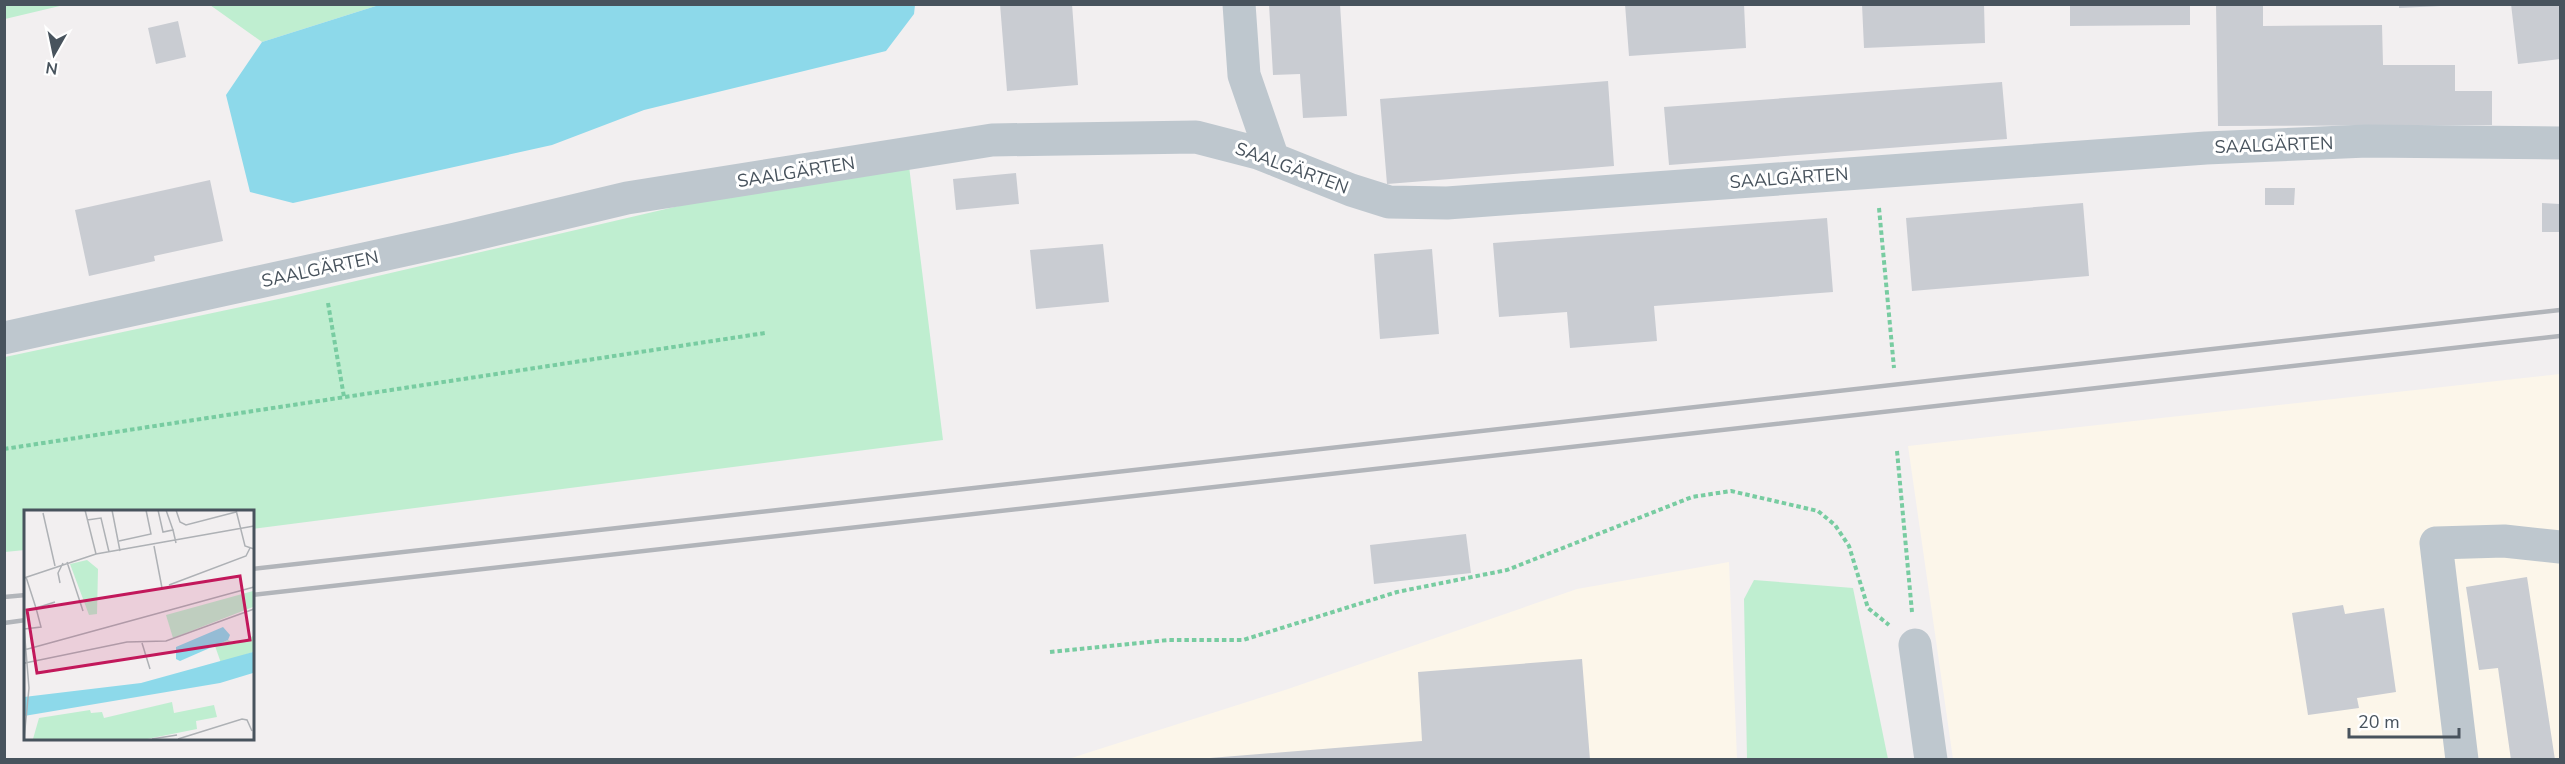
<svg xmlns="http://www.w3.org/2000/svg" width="2565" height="764" font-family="'Nunito Sans',sans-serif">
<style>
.commercial{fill:#fcf6ea}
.green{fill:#bfeed0}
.water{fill:#8dd9ea}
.building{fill:#c9ccd2}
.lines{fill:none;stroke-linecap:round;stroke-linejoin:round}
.path{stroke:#78cca1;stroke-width:4;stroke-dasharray:4.5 3;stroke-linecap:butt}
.minor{stroke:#bec7ce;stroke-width:33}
.rail{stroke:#b2b5ba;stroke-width:4.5}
.labels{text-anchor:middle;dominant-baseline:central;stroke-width:6;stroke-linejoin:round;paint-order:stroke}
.street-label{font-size:18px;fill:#48535d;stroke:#fff}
.inset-road{fill:none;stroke:#aeb1b5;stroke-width:1.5}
.view{fill:#c2185b;fill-opacity:0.15;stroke:#c2185b;stroke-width:3}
.inset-edge{fill:none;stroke:#48535d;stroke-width:3}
</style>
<rect width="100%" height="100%" fill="#f2eff0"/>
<path class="commercial" d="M2560 374V759H1953L1908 446Z
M1729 562 1737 759 1065 760 1288 689 1577 589Z"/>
<path class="green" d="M5 4H64V5L5 19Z
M210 5H379L262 42Z
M909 166 943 440 252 529V512H26L25 550 5 552V357L283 298 713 198Z
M1754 580 1853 588 1888 759H1747L1744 599Z"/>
<path class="water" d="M379 5V4L915 5 914 14 886 51 644 110 552 145 293 203 250 192 226 95 262 42Z"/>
<path class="building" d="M1000 4H1072L1078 85 1007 91Z
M1269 4H1340L1347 116 1303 118 1300 74 1273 75Z
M1625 4H1744L1746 48 1629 56Z
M1862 4H1984L1985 43 1864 48Z
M2070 4H2190V25L2070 26Z
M2216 4H2263V26L2382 25 2383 65H2455V91H2492V125L2218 126Z
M2399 4H2441V6L2399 8Z
M2511 4H2560V59L2518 64Z
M178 21 186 57 156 64 148 28Z
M1608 81 1614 166 1387 184 1380 99Z
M2002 82 2007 139 1669 165 1664 107Z
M1016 173 1019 204 956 210 953 179Z
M210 180 223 241 154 256 155 261 89 276 75 210Z
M2265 188H2295L2294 205H2265Z
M2083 203 2089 276 1912 291 1906 218Z
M2542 203 2560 204V232H2542Z
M1827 218 1833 292 1654 306 1657 341 1570 348 1567 312 1499 317 1493 243Z
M1103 244 1109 302 1036 309 1030 250Z
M1432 249 1439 334 1380 339 1374 254Z
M1466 534 1471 573 1374 584 1370 545Z
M2527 577 2540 661 2555 760H2511L2498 668 2479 670 2466 587Z
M2343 605 2345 614 2384 608 2396 692 2357 698 2359 708 2308 715 2292 613Z
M1582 659 1590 760H1185L1422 741 1418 672Z"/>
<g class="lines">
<path class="path" d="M1879 208 1894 368
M328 303 344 397
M4 449 765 333
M1897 451 1912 612
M1050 652 1168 640H1243L1397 592 1507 570 1692 497 1731 491 1818 511 1835 525 1849 546 1868 608 1889 625"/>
<path class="minor" d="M1239 4 1244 75 1273 159
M4 338 455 239 627 198 992 140 1196 137 1258 153 1351 190 1389 202 1447 203 2206 148 2367 141 2560 143
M1915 645 1931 760
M2462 760 2436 543 2504 541 2560 547"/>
<path class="rail" d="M252 569 2560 310
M252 595 2560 336
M4 597 26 595
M4 623 26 620"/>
</g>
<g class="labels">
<g class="street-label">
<text transform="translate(2274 145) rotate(-2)">SAALGÄRTEN</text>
<text transform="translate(1292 168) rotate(20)">SAALGÄRTEN</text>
<text transform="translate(796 172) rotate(-9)">SAALGÄRTEN</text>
<text transform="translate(1789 178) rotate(-4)">SAALGÄRTEN</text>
<text transform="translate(320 269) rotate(-12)">SAALGÄRTEN</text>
</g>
</g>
<g transform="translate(24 510)">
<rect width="230" height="230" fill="#f2eff0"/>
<path d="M63 50 74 59 73 104 65 105 46 54ZM229 81V97L149 128 142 105ZM229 126V142L197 153 191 136 204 130 212 134ZM148 192 150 203 190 195 193 207 172 211 173 219 123 229H9L15 208 66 200 67 203 78 202 80 208Z" fill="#bfeed0"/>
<path d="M199 117 206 125 204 130 156 151 152 149V137ZM229 142V163L196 173 0 206V187L117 173Z" fill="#8dd9ea"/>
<path class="inset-road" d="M61 0 72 44M88 0 96 41M134 0 139 22 149 20 152 33M142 0 149 20M152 0 156 12 162 15 212 2M212 0 221 36 230 39M19 3 31 56M63 10 77 8 85 42M95 31 127 24 122 0M130 36 138 78M43 52 59 101M2 67 12 98 31 92M0 68 72 44 230 16M36 73 34 63 39 53M145 75 222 46 226 38M0 117 5 178 0 229M0 119 17 117 12 98M118 133 126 159M0 140 230 77M1 153 103 132 142 131 230 99M128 229 153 225M154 229 218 209 223 210 228 221"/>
<path class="view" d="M216 66 226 130 13 163 3 100Z"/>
<rect width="230" height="230" class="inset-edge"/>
</g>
<rect width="2565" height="764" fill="none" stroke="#48535d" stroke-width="12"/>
<g transform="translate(54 54) rotate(189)" stroke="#ffffff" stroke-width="4.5" paint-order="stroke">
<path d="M0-4.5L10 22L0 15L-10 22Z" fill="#48535d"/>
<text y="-9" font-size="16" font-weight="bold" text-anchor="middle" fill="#48535d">N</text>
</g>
<path d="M2349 728v9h110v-9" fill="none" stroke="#48535d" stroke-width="3"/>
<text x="2358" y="728" font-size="18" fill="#48535d" stroke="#ffffff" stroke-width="4.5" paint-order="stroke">20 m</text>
</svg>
